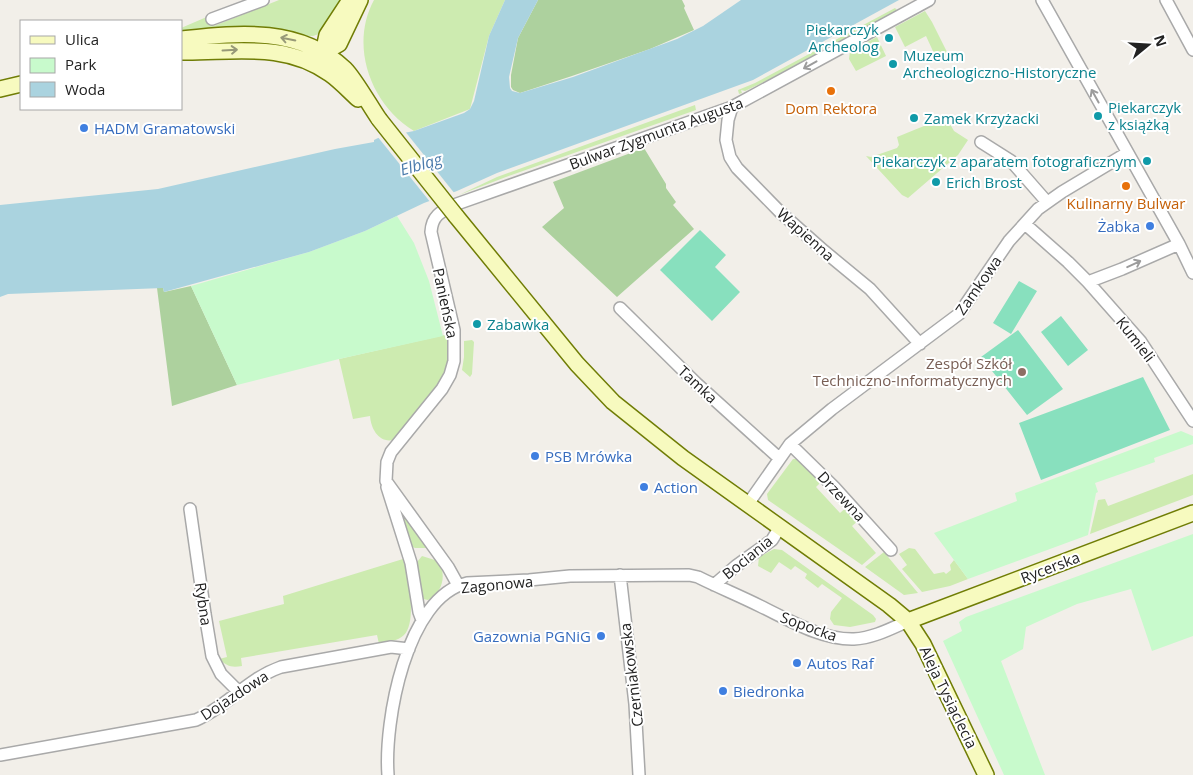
<svg xmlns="http://www.w3.org/2000/svg" width="1193" height="775" font-family="'Open Sans',sans-serif">
<style>
.grass{fill:#cdebb0}
.forest{fill:#add19e}
.park{fill:#c8facc}
.pitch{fill:#88e0be}
.water{fill:#aad3df}
.pier{fill:#f2efe9}
.lines{fill:none;stroke-linecap:round;stroke-linejoin:round}
.street-casing{stroke:#a9a9a9;stroke-width:14}
.secondary-casing{stroke:#707d05;stroke-width:18}
.street{stroke:#fff;stroke-width:11}
.secondary{stroke:#f7fabf;stroke-width:15}
.secondary-bridge-casing{stroke:#707d05;stroke-width:18;stroke-linecap:butt}
.secondary-bridge{stroke:#f7fabf;stroke-width:15}
.oneway{stroke:#979978}
.oneway2{stroke:#9c9c9c}
.culture-dot{fill:#0f9aa8;stroke:#fff;stroke-width:2}
.food-dot{fill:#e8710a;stroke:#fff;stroke-width:2}
.shop-dot{fill:#3f7fe0;stroke:#fff;stroke-width:2}
.education-dot{fill:#8d6e63;stroke:#fff;stroke-width:2}
.labels{text-anchor:middle;dominant-baseline:central;stroke-width:4;stroke-linejoin:round;paint-order:stroke}
.culture-label{font-size:15px;fill:#0d838f;stroke:#fff;text-anchor:start}
.food-label{font-size:15px;fill:#c56008;stroke:#fff}
.shop-label{font-size:15px;fill:#366cbe;stroke:#fff;text-anchor:start}
.street-label{font-size:15px;fill:#222;stroke:#fff}
.education-label{font-size:15px;fill:#785e54;stroke:#fff;text-anchor:end}
.water-label{font-size:16px;font-style:italic;fill:#4a7aab;stroke:#fff}
</style>
<rect width="100%" height="100%" fill="#f2efe9"/>
<path class="grass" d="M279 0H342L319 34 313 36 181 34V28L209 16 214 26Z
M374 0H505L489 36 470 109 414 131C371 105 349 46 374 0Z
M895 8 898 11 768 80 745 91 741 90 742 93 739 94 738 90 755 83Z
M925 11 932 22 949 56 938 62 926 36 905 47 895 27Z
M877 37 886 56 856 71 849 59 850 51Z
M695 105 696 110 506 177 459 195 497 177Z
M946 117 954 131 968 140 958 155 908 198 902 195 866 156 871 157 897 148 899 145 897 137Z
M449 334V359L442 379 393 440C379 443 371 429 370 416L353 419 339 359Z
M472 340 474 342 472 374 470 377 462 370 464 357V341Z
M793 459H801L823 480 816 487 840 513 848 506 859 520 852 526 876 553 862 565 768 500 767 494Z
M1193 474V495L1090 534 1098 500 1105 499 1108 506Z
M399 510 426 545V548H415L411 546Z
M909 548 915 549 934 574 944 572 946 574 951 570 950 565 954 560 968 579 950 586 922 592 902 569 907 565 899 554Z
M774 549 782 550 873 615 876 619 875 622 850 627 834 625 830 619 831 612 842 598 822 584 818 588 805 578 807 574 795 566 791 570 779 562 771 573 758 566 759 557Z
M884 552 918 593 904 595 865 567Z
M422 556 438 561C447 573 443 593 428 600L423 599 420 592 417 562Z
M403 559C409 575 417 622 404 635 398 641 387 642 379 644L377 635 241 658 242 666C231 668 227 666 219 659L227 657 219 621 284 604 283 596Z"/>
<path class="forest" d="M538 0H682L685 6 684 8 694 30 650 49 572 76 520 93 513 90 511 87V75L518 38Z
M644 148 666 184V188L676 202 673 205 694 229 617 297 542 227 564 208 553 182Z
M191 286 237 385 172 406 157 288H163L164 292Z"/>
<path class="park" d="M397 216 414 243 429 281 443 336 339 359 237 385 191 286 309 252 365 231Z
M1181 431 1193 436V444L1154 458 1155 462 1095 483 1098 492 1096 493 1088 535 968 579 934 533 1017 501 1015 493Z
M1193 534V636L1152 651 1131 589 1077 604 1026 627 1023 649 1001 661 1045 775H1004L943 641 962 631 959 622 966 617Z"/>
<path class="pitch" d="M700 230 726 255 715 267 740 292 712 321 660 270Z
M1019 281 1037 291 1011 334 993 323Z
M1061 316 1088 350 1068 366 1041 332Z
M1018 330 1063 389 1027 415 981 357Z
M1143 377 1170 430 1041 480 1019 423Z"/>
<path class="water" d="M505 0H538L518 38 509 77 510 88 512 91 520 93 573 77 677 39 703 26 741 0H899L753 80 497 173 457 191 424 203 365 231 309 252 164 292 163 288 8 294 0 297V205L158 189 335 149 374 142V140L378 138 414 131 464 113 470 109 474 101 489 36Z"/>
<path class="pier" d="M404 130 455 194 431 203 377 136Z"/>
<g class="lines">
<g class="street-casing">
<path id="street" d="M1042 0 1179 244 1193 273
M1166 0 1193 50
M212 19 263 0
M732 107 728 120 726 140 730 157 737 168 780 212 824 251 870 289 920 344
M981 142 1011 161 1047 202
M1025 224 1068 262 1088 282 1141 342 1193 421
M1088 282 1122 269 1179 244
M620 308 696 383 779 458
M790 444 834 487 891 550
M387 487 411 563 419 612 422 620
M748 504 790 444 832 409 959 314 1009 241 1038 209 1062 192 1127 153
M190 509 205 614 212 656 221 674 238 691
M620 575 635 704 639 775
M458 585 448 567 386 481 387 462 391 452 442 389 450 375 454 361V330L431 232C432 216 440 212 454 205L732 107 929 0
M714 585 736 566 772 540 780 527
M0 755 196 720C228 706 247 679 281 667L391 647 409 649
M388 775C384 722 406 597 467 583L529 580 570 576 689 575 698 577C718 587 740 596 760 606 789 620 822 640 854 639 873 638 890 629 908 621"/>
</g>
<g class="secondary-casing">
<path id="secondary" d="M181 39C239 33 299 26 345 69 355 79 370 106 379 119
M181 52C233 53 284 41 330 74 340 81 349 91 358 99
M323 53 339 44 360 0
M319 59 323 53 327 35 350 0
M0 89 21 84
M456 216 577 364 613 402 683 458 889 605 908 621 923 644 986 775
M908 621 1193 513"/>
</g>
<use href="#street" class="street"/>
<use href="#secondary" class="secondary"/>
<g class="secondary-bridge-casing">
<path id="secondary-bridge" d="M379 119 456 216"/>
</g>
<use href="#secondary-bridge" class="secondary-bridge"/>
</g>
<defs><path id="oneway-shaft" d="M-6 0H5M1.5-3L5.5 0L1.5 3" fill="none" stroke-width="1.6" stroke-linecap="round" stroke-linejoin="round" transform="scale(1.25)"/></defs>
<g class="oneway">
<use href="#oneway-shaft" transform="translate(288 39) rotate(-169)"/>
<use href="#oneway-shaft" transform="translate(230 50) rotate(-3)"/>
</g>
<g class="oneway2">
<use href="#oneway-shaft" transform="translate(810 65) rotate(151)"/>
<use href="#oneway-shaft" transform="translate(1095 96) rotate(-119)"/>
<use href="#oneway-shaft" transform="translate(1134 264) rotate(-25)"/>
</g>
<g class="culture-dot">
<circle cx="889" cy="38" r="5"/>
<circle cx="893" cy="64" r="5"/>
<circle cx="1098" cy="116" r="5"/>
<circle cx="914" cy="118" r="5"/>
<circle cx="1147" cy="161" r="5"/>
<circle cx="936" cy="182" r="5"/>
<circle cx="477" cy="324" r="5"/>
</g>
<g class="food-dot">
<circle cx="831" cy="91" r="5"/>
<circle cx="1126" cy="186" r="5"/>
</g>
<g class="shop-dot">
<circle cx="84" cy="128" r="5"/>
<circle cx="1150" cy="226" r="5"/>
<circle cx="535" cy="456" r="5"/>
<circle cx="644" cy="487" r="5"/>
<circle cx="601" cy="636" r="5"/>
<circle cx="797" cy="663" r="5"/>
<circle cx="723" cy="691" r="5"/>
</g>
<circle class="education-dot" cx="1022" cy="372" r="5"/>
<g class="labels">
<g class="culture-label">
<text x="879" y="29" text-anchor="end">Piekarczyk<tspan x="879" dy="17">Archeolog</tspan></text>
<text x="903" y="55">Muzeum<tspan x="903" dy="17">Archeologiczno-Historyczne</tspan></text>
<text x="1108" y="107">Piekarczyk<tspan x="1108" dy="17">z książką</tspan></text>
<text x="924" y="118">Zamek Krzyżacki</text>
<text x="1137" y="161" text-anchor="end">Piekarczyk z aparatem fotograficznym</text>
<text x="946" y="182">Erich Brost</text>
<text x="487" y="324">Zabawka</text>
</g>
<g class="food-label">
<text x="831" y="108">Dom Rektora</text>
<text x="1126" y="203">Kulinarny Bulwar</text>
</g>
<g class="shop-label">
<text x="94" y="128">HADM Gramatowski</text>
<text x="1140" y="226" text-anchor="end">Żabka</text>
<text x="545" y="456">PSB Mrówka</text>
<text x="654" y="487">Action</text>
<text x="591" y="636" text-anchor="end">Gazownia PGNiG</text>
<text x="807" y="663">Autos Raf</text>
<text x="733" y="691">Biedronka</text>
</g>
<g class="street-label">
<text transform="translate(656 133) rotate(-20)">Bulwar Zygmunta Augusta</text>
<text transform="translate(806 234) rotate(42)">Wapienna</text>
<text transform="translate(978 285) rotate(-55)">Zamkowa</text>
<text transform="translate(446 303) rotate(78)">Panieńska</text>
<text transform="translate(1136 339) rotate(52)">Kumieli</text>
<text transform="translate(698 384) rotate(43)">Tamka</text>
<text transform="translate(842 496) rotate(47)">Drzewna</text>
<text transform="translate(747 557) rotate(-39)">Bociania</text>
<text transform="translate(1050 567) rotate(-21)">Rycerska</text>
<text transform="translate(497 584) rotate(-5)">Zagonowa</text>
<text transform="translate(204 604) rotate(82)">Rybna</text>
<text transform="translate(809 626) rotate(20)">Sopocka</text>
<text transform="translate(631 675) rotate(-97)">Czerniakowska</text>
<text transform="translate(234 695) rotate(-33)">Dojazdowa</text>
<text transform="translate(949 697) rotate(64)">Aleja Tysiąclecia</text>
</g>
<g class="education-label">
<text x="1012" y="363">Zespół Szkół<tspan x="1012" dy="17">Techniczno-Informatycznych</tspan></text>
</g>
<g class="water-label">
<text transform="translate(421 164) rotate(-16)">Elbląg</text>
</g>
</g>
<rect x="20" y="20" width="162" height="90" fill="#ffffff" stroke="#a7a7a7"/>
<rect x="30" y="36" width="25" height="8" fill="#f7fabf" stroke="#a7a7a7"/>
<text x="65" y="45" font-size="15" fill="#222222">Ulica</text>
<rect x="30" y="58" width="25" height="15" fill="#c8facc" stroke="#a7a7a7"/>
<text x="65" y="70" font-size="15" fill="#222222">Park</text>
<rect x="30" y="82" width="25" height="15" fill="#aad3df" stroke="#a7a7a7"/>
<text x="65" y="95" font-size="15" fill="#222222">Woda</text>
<g transform="translate(1148 45) rotate(72)" stroke="#ffffff" stroke-width="4" paint-order="stroke">
<path d="M0-4L9 19L0 12L-9 19Z" fill="#222222"/>
<text y="-8" font-size="14" font-weight="bold" text-anchor="middle" fill="#222222">N</text>
</g>
</svg>
